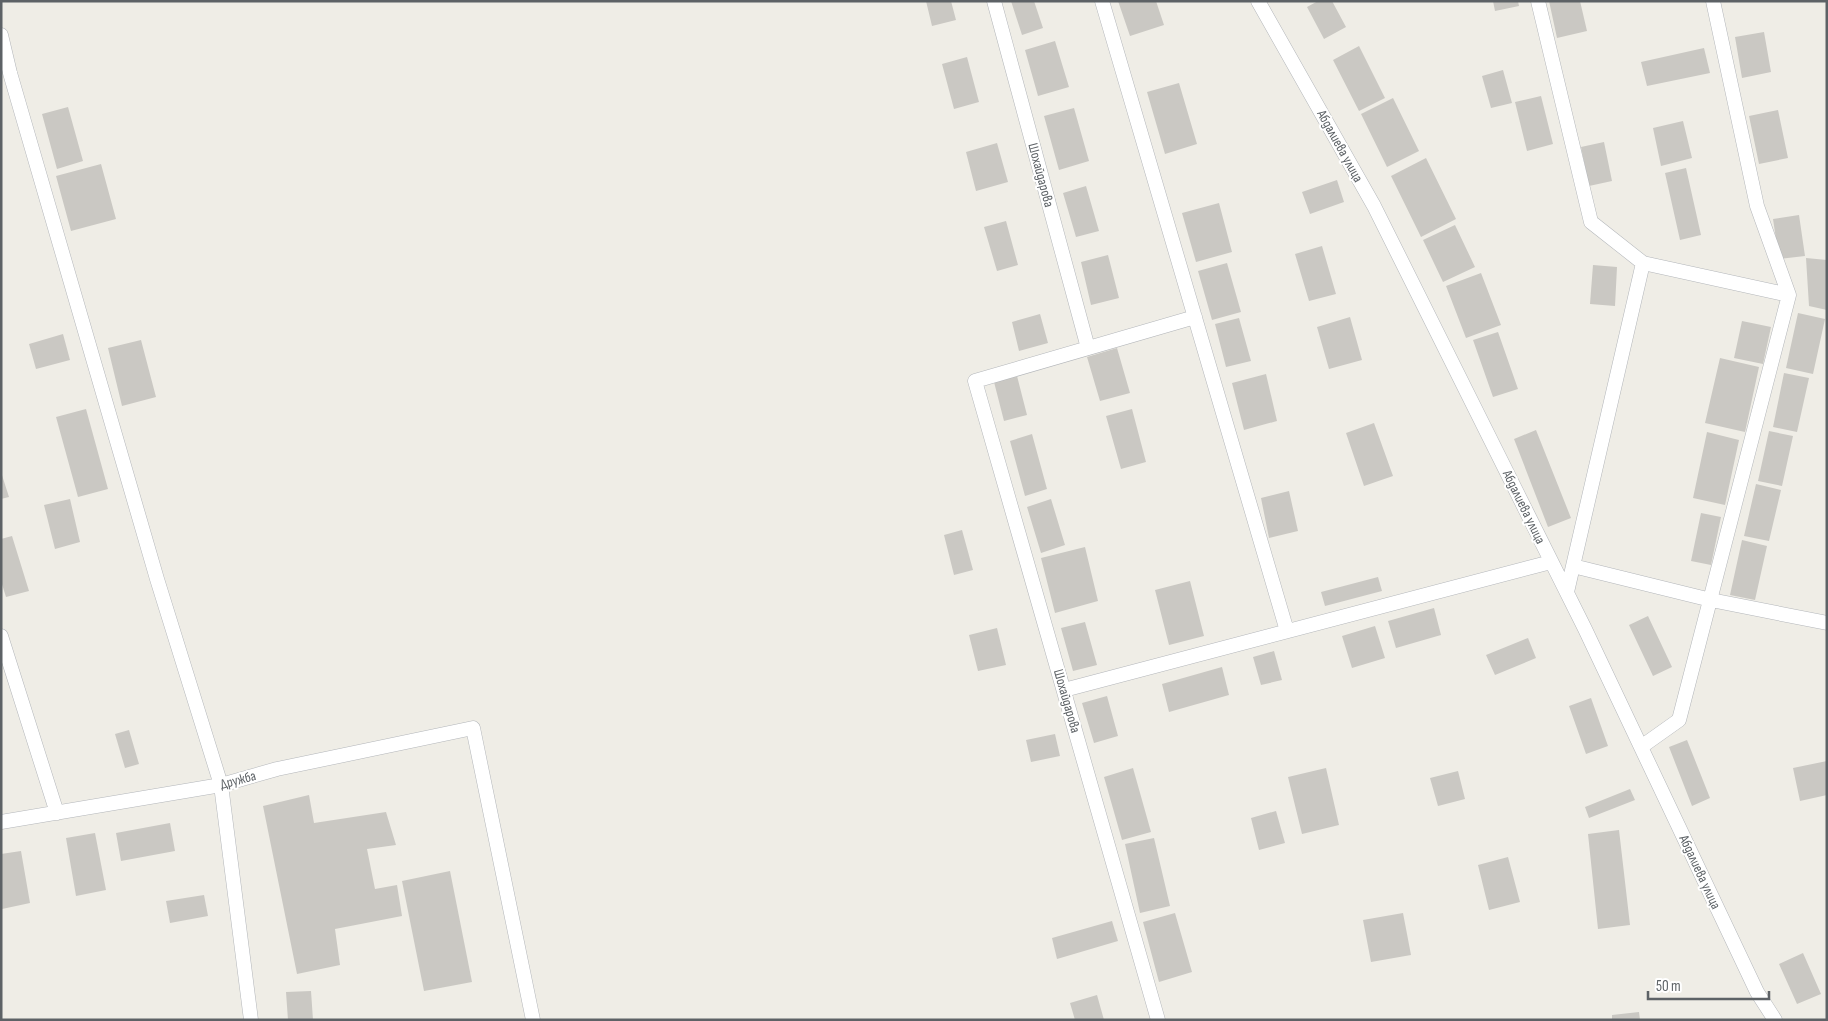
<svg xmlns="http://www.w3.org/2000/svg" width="1828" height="1021" font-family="'Sofia Sans Condensed',sans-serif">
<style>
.building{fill:#cac8c3}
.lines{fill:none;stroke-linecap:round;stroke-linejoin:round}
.minor-casing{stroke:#b3b6ba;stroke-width:15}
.minor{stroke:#fff;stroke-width:14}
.labels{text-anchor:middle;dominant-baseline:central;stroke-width:4;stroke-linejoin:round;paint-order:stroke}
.street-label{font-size:14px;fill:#5d6266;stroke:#fff}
</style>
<rect width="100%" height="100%" fill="#efede6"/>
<path class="building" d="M926 1H951L956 20 932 26Z
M1011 1H1034L1043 28 1022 35Z
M1118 1H1156L1164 25 1130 36Z
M1318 1H1332L1346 27 1324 39 1307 7Z
M1493 1H1518L1519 6 1495 11Z
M1549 1H1580L1587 31 1557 38Z
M1764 32 1771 72 1742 78 1735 37Z
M1055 41 1069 87 1038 96 1025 50Z
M1359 46 1385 98 1359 111 1333 60Z
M1704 48 1710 73 1647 86 1641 62Z
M967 57 979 102 954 109 942 64Z
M1503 70 1512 103 1491 108 1482 76Z
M1179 83 1197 144 1165 154 1147 92Z
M1541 96 1553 144 1527 151 1515 102Z
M1393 98 1419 151 1387 167 1361 114Z
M68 107 83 161 57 169 42 114Z
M1074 108 1089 161 1059 170 1044 116Z
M1778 110 1788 158 1759 164 1749 116Z
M1683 121 1692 158 1661 166 1653 128Z
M1604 142 1612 181 1589 186 1581 147Z
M997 143 1008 182 976 191 966 152Z
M1426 158 1456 219 1421 237 1391 176Z
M101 164 116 219 71 231 56 176Z
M1686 168 1701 235 1680 240 1665 173Z
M1337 180 1344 202 1310 214 1302 192Z
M1086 186 1099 231 1076 237 1063 193Z
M1219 203 1232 252 1196 262 1182 213Z
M1799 215 1805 256 1779 259 1773 219Z
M1006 221 1018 265 997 271 984 227Z
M1455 225 1475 267 1443 282 1423 240Z
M1322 246 1336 294 1309 301 1295 254Z
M1108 255 1119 298 1091 305 1081 262Z
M1806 258 1827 260V310L1809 306Z
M1227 263 1241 312 1212 320 1198 271Z
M1593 265 1617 267 1615 306 1590 304Z
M1481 273 1501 325 1466 338 1446 286Z
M1798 313 1825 319 1813 374 1786 368Z
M1040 314 1048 343 1019 351 1012 322Z
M1350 317 1362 360 1329 369 1317 327Z
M1239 318 1251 361 1226 367 1215 324Z
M1742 321 1771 327 1763 364 1734 358Z
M1498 332 1518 389 1493 397 1473 340Z
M63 334 70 360 36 369 29 344Z
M141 340 156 397 122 406 108 348Z
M1117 348 1130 393 1100 401 1087 357Z
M1720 358 1759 367 1745 432 1705 423Z
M1784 373 1809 378 1797 432 1773 427Z
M1266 374 1277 421 1244 430 1232 383Z
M1017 376 1027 415 1004 421 994 382Z
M86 409 108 489 78 497 56 417Z
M1132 409 1146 462 1121 469 1106 416Z
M1374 423 1393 476 1364 486 1346 433Z
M1536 430 1571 518 1548 527 1514 439Z
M1769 431 1793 436 1782 486 1758 481Z
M1707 432 1739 440 1725 505 1693 498Z
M1032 434 1047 489 1025 496 1010 441Z
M1 472 9 497 1 499Z
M1756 484 1781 490 1769 541 1744 536Z
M1289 491 1298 531 1269 538 1261 498Z
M70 499 80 542 55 549 44 505Z
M1051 499 1065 545 1041 553 1027 507Z
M1701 513 1721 517 1711 565 1691 561Z
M962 530 973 570 954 575 944 535Z
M12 536 29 591 6 597 1 581V539Z
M1742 540 1767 546 1755 600 1730 595Z
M1085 547 1098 601 1055 613 1041 558Z
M1378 577 1382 591 1325 606 1321 592Z
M1190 581 1204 636 1169 645 1155 590Z
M1434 608 1441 635 1396 648 1388 621Z
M1648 616 1672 667 1653 676 1629 625Z
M1085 622 1097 665 1073 671 1061 628Z
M1375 626 1385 658 1352 668 1342 636Z
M997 628 1006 665 978 671 969 635Z
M1528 638 1536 658 1495 675 1486 655Z
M1274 651 1282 680 1261 685 1253 657Z
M1222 667 1229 695 1169 712 1162 684Z
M1107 696 1118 736 1094 743 1082 703Z
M1591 698 1608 746 1586 754 1569 706Z
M129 730 139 764 125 768 115 734Z
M1055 734 1060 756 1031 762 1026 740Z
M1687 740 1710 798 1692 806 1669 747Z
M1827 761V795L1800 801 1793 768Z
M1133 768 1151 832 1122 840 1104 777Z
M1326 768 1339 825 1302 834 1288 777Z
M1458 771 1465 799 1438 806 1430 778Z
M1630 789 1635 800 1589 818 1585 807Z
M309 795 314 823 386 812 396 845 367 849 375 889 397 885 402 916 335 929 340 965 297 974 263 806Z
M1276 811 1285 843 1259 850 1251 818Z
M170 823 175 851 121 861 116 833Z
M1619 830 1630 925 1598 929 1588 834Z
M95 833 106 890 76 896 66 838Z
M1154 838 1170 906 1140 913 1125 844Z
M21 851 30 903 2 909 1 854Z
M1508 857 1520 902 1489 910 1478 865Z
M450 871 472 982 424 991 402 881Z
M204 895 208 916 170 923 166 901Z
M1175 913 1192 972 1159 982 1143 922Z
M1403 913 1411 955 1371 962 1363 920Z
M1112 921 1118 941 1057 959 1052 938Z
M1803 953 1821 994 1797 1004 1779 964Z
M311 991 313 1020H288L286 992Z
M1097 995 1104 1020H1075L1070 1003Z
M1639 1012 1640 1020H1612V1015Z"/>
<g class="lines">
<g class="minor-casing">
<path id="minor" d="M994 1 1088 348
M1102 1 1287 631
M1258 1 1374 206 1585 629 1757 992 1775 1020
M1538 1 1591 222 1643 263 1789 295
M1 35 10 73 157 579 221 785 251 1020
M1573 566 1711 600 1827 623
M1567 592 1643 263
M1 636 57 813
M1064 690 1551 562
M1641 747 1679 720 1789 295 1757 206 1713 1
M1 822 221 785 277 769 473 728 533 1020
M1158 1020 975 381 1195 317"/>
</g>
<use href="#minor" class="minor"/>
</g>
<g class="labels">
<g class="street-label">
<text transform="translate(1340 146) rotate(61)">Абдалиева улица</text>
<text transform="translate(1041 175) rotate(75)">Шохайдарова</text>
<text transform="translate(1524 507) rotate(64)">Абдалиева улица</text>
<text transform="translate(1067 701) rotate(74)">Шохайдарова</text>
<text transform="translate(238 780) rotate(-15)">Дружба</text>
<text transform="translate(1700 872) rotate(65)">Абдалиева улица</text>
</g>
</g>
<rect width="1828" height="1021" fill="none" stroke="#5d6266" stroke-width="5"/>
<path d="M1648 991v8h121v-8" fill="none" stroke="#5d6266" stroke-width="2.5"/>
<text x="1656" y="991" font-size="15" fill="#5d6266" stroke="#ffffff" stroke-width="4" paint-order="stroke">50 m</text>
</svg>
